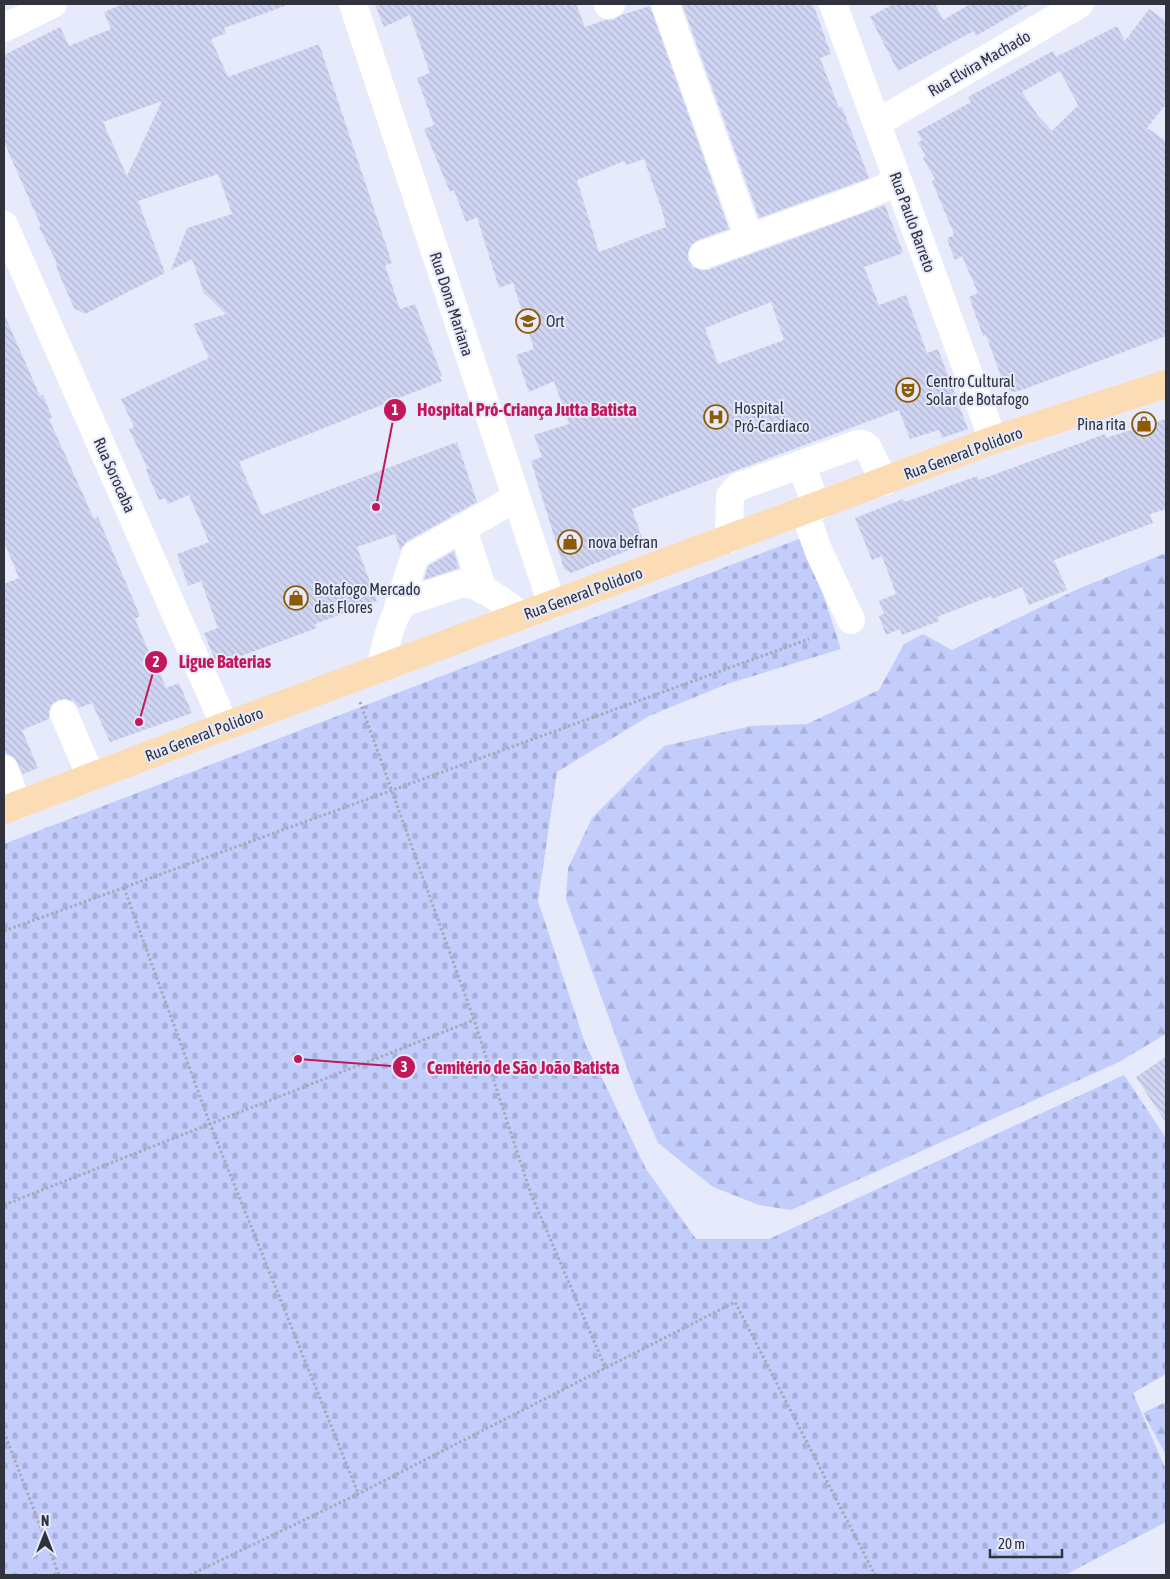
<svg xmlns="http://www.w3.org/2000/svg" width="1170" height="1579" font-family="'Asap Condensed',sans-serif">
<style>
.forest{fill:url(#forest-firs)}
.cemetery{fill:url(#cemetery-stones)}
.building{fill:url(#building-back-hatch);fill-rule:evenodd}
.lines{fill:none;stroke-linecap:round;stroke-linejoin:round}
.path{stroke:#a5a9b8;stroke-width:3;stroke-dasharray:2.5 2.5;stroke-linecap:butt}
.minor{stroke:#fff;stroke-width:28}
.major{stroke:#fbdcb5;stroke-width:28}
.labels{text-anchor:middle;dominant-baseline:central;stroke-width:4;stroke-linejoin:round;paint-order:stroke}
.street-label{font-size:16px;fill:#30323d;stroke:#e6eafb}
.poi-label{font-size:16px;fill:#30323d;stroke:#e6eafb;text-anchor:start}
.leader{fill:none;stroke:#c2185b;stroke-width:2}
.callout-dot{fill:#c2185b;stroke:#e6eafb;stroke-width:2}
.mark-label{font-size:15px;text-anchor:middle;font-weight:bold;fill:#fff}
.callout-label{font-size:18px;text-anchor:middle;font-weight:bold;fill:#c2185b;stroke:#e6eafb;stroke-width:4;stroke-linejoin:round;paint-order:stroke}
</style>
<defs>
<pattern id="forest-firs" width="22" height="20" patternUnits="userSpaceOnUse" patternTransform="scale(1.25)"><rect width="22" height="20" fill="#c3cdfc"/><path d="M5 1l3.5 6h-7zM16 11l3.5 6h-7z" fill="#a8b0d9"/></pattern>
<pattern id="cemetery-stones" width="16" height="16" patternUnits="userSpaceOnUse" patternTransform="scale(1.25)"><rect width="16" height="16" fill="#c3cdfc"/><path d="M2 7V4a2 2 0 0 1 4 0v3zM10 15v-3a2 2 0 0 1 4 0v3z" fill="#a8b0d9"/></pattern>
<pattern id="building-back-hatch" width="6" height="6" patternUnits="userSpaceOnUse" patternTransform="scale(1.25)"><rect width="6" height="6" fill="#cfd5f2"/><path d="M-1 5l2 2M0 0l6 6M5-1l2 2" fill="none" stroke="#b2b7d0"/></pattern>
</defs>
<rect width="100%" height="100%" fill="#e6eafb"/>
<path class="forest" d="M1166 553V1034L1119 1062 791 1210 759 1205 713 1187 658 1143 635 1090 566 899 568 868 592 818 664 746 751 726 807 724 879 690 904 644 923 634 952 650 1078 589Z
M1166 1402V1455L1143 1413Z"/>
<path class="cemetery" d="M804 537 841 649 727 684 649 716 557 772 538 901 585 1043 646 1169 696 1239H769L1124 1075 1166 1138V1374L1133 1393 1166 1470V1522L1065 1575H4V844Z"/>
<path class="building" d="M123 4H284L285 6 224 28 226 33 211 39 228 77 319 44 392 263 385 265 400 309 415 304 442 376 440 377 442 381 239 462 262 515 457 442 477 502 461 511 450 515 451 517 407 541 400 550 395 534 357 547 377 601 315 624 317 628 217 665 204 633 218 628 201 581 188 586 177 554 209 542 189 495 168 504 165 498 159 500 146 470 148 469 129 429 134 427 121 399 209 358 193 324 226 314 204 293 192 259 171 270 187 228 232 214 218 174 138 201 165 273 85 314 74 308 57 269 56 261 39 227 41 226 4 142V55L60 27 69 46 111 29 104 12ZM162 101 127 176 103 122Z
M375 4H576L585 27 605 20H613L621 15 650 6 729 229 698 240 691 245 688 253V260L693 267 700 270H708L885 205 903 253 864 267 879 305 906 295 927 353 938 349 968 429 942 438 939 430 910 439 899 410 632 509 644 544 571 573 564 569 531 461 542 457 534 435 569 424 554 381 529 392 516 355 534 349 513 283 499 288 477 217 466 222 454 190 450 192 424 129 434 125 417 78 430 73 410 15 384 27ZM644 159 662 210 666 227 599 252 577 180 624 161 626 165ZM771 302 784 340 718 364 705 328Z
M682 4H813L831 54 820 58 839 108 842 107 869 178 759 218Z
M893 4H935L943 20 970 4H1031L976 36 974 31 898 71 870 17Z
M1149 9 1166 21V104L1147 128 1166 141V336L1030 387 1015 392 1011 391 1004 385 986 335 983 336 969 297 978 293 962 256 955 260 947 239 954 234 932 181 935 179 923 158 926 156 918 143 922 140 917 132 971 102 968 97 1053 51 1056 57 1117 26 1125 41ZM1060 71 1078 105 1052 131 1038 116 1022 92Z
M4 314 40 396 43 395 52 417 49 419 94 519 98 517 140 616 135 619 151 657H153L166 688 179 683 192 713 110 742 92 703 79 708 73 701 66 699 58 700 51 705 49 712V719L22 730 38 768 23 774 14 757 6 754 4 749V584L19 578 4 542Z
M1166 419V509L1150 514 1153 523 1054 560 1067 590 1029 605 1022 587 992 599 991 596 937 617 939 621 902 635 900 629 886 635 879 616 884 614 879 601 896 594 882 556 872 560 855 518 903 499 905 502 977 476 979 480 1105 434 1106 438Z
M454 551 459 568 424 580 428 566Z
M1166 1057V1123L1136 1077Z"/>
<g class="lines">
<path class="path" d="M360 702 474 1020 531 1194 605 1367
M124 888 210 1124 358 1493
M4 931 809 639
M4 1205 474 1020
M4 1432 59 1575
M190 1575 358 1494 735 1302 875 1575"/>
<path class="minor" d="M353 4 552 605
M665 4 749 238
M833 4 993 440
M608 5 611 4
M4 28 53 4
M877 123 1080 4
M4 225 225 726
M703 255 863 197 898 182
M801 464 817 507
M804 511 819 552 851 620
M463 529 483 590
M729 539 730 496 738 487 858 444H863L868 448 884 482
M398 608 415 555 516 498
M380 668C386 647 390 617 405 602L464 583C485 586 504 604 522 615
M64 714 91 777
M4 769 18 805"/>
<path class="major" d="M4 810 225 726 993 440 1166 384"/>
</g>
<defs>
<g id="school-ring" transform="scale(1.25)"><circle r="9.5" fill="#e6eafb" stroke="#8d5b06" stroke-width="1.5"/><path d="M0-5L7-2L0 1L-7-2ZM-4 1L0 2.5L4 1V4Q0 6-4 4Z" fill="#8d5b06"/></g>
<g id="theatre-ring" transform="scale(1.25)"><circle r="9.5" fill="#e6eafb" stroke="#8d5b06" stroke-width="1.5"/><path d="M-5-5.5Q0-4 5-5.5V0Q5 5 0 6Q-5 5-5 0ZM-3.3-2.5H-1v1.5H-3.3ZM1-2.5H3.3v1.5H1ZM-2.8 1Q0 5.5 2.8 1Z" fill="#8d5b06"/></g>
<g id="hospital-ring" transform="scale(1.25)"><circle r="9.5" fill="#e6eafb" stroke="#8d5b06" stroke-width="1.5"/><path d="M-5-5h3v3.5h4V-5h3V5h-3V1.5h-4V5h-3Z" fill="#8d5b06"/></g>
<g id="shop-ring" transform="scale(1.25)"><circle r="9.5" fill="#e6eafb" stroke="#8d5b06" stroke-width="1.5"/><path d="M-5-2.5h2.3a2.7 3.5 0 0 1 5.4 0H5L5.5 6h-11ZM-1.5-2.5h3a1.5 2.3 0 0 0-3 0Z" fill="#8d5b06"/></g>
</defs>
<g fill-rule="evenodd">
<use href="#school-ring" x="528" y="321"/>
<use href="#theatre-ring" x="908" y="390"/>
<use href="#hospital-ring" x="716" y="417"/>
<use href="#shop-ring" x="1144" y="424"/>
<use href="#shop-ring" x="570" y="542"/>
<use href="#shop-ring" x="296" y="598"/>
</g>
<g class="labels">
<g class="street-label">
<text transform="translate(979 63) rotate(-30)">Rua Elvira Machado</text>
<text transform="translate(913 222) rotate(70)">Rua Paulo Barreto</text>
<text transform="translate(452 304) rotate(72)">Rua Dona Mariana</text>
<text transform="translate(963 453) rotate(-20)">Rua General Polidoro</text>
<text transform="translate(115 475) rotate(66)">Rua Sorocaba</text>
<text transform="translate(583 593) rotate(-20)">Rua General Polidoro</text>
<text transform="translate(204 734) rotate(-21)">Rua General Polidoro</text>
</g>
<g class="poi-label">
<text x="546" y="321">Ort</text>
<text x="926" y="381">Centro Cultural<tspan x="926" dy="18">Solar de Botafogo</tspan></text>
<text x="734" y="408">Hospital<tspan x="734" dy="18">Pró-Cardíaco</tspan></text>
<text x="1126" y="424" text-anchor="end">Pina rita</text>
<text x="588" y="542">nova befran</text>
<text x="314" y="589">Botafogo Mercado<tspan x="314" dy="18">das Flores</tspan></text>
</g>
</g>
<path class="leader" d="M376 507L395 410M139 722L156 662M298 1059L404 1067"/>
<g class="callout-dot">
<circle cx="376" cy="507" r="5"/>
<circle cx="139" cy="722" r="5"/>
<circle cx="298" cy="1059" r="5"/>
<circle cx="395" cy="410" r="12"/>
<circle cx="156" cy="662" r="12"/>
<circle cx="404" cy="1067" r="12"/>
</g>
<g class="mark-label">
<text x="395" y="415">1</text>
<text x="156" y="667">2</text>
<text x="404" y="1072">3</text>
</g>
<g class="callout-label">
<text x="527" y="416">Hospital Pró-Criança Jutta Batista</text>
<text x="225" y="668">Ligue Baterias</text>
<text x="523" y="1074">Cemitério de São João Batista</text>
</g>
<rect width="1170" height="1579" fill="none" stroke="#30323d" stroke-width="10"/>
<g transform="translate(45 1534)" stroke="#e6eafb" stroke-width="4" paint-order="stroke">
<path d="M0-4L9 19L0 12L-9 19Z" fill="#30323d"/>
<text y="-8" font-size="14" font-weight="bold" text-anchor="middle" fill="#30323d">N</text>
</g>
<path d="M990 1549v8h72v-8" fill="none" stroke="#30323d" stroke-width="2.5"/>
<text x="998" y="1549" font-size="15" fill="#30323d" stroke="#e6eafb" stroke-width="4" paint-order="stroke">20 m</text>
</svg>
